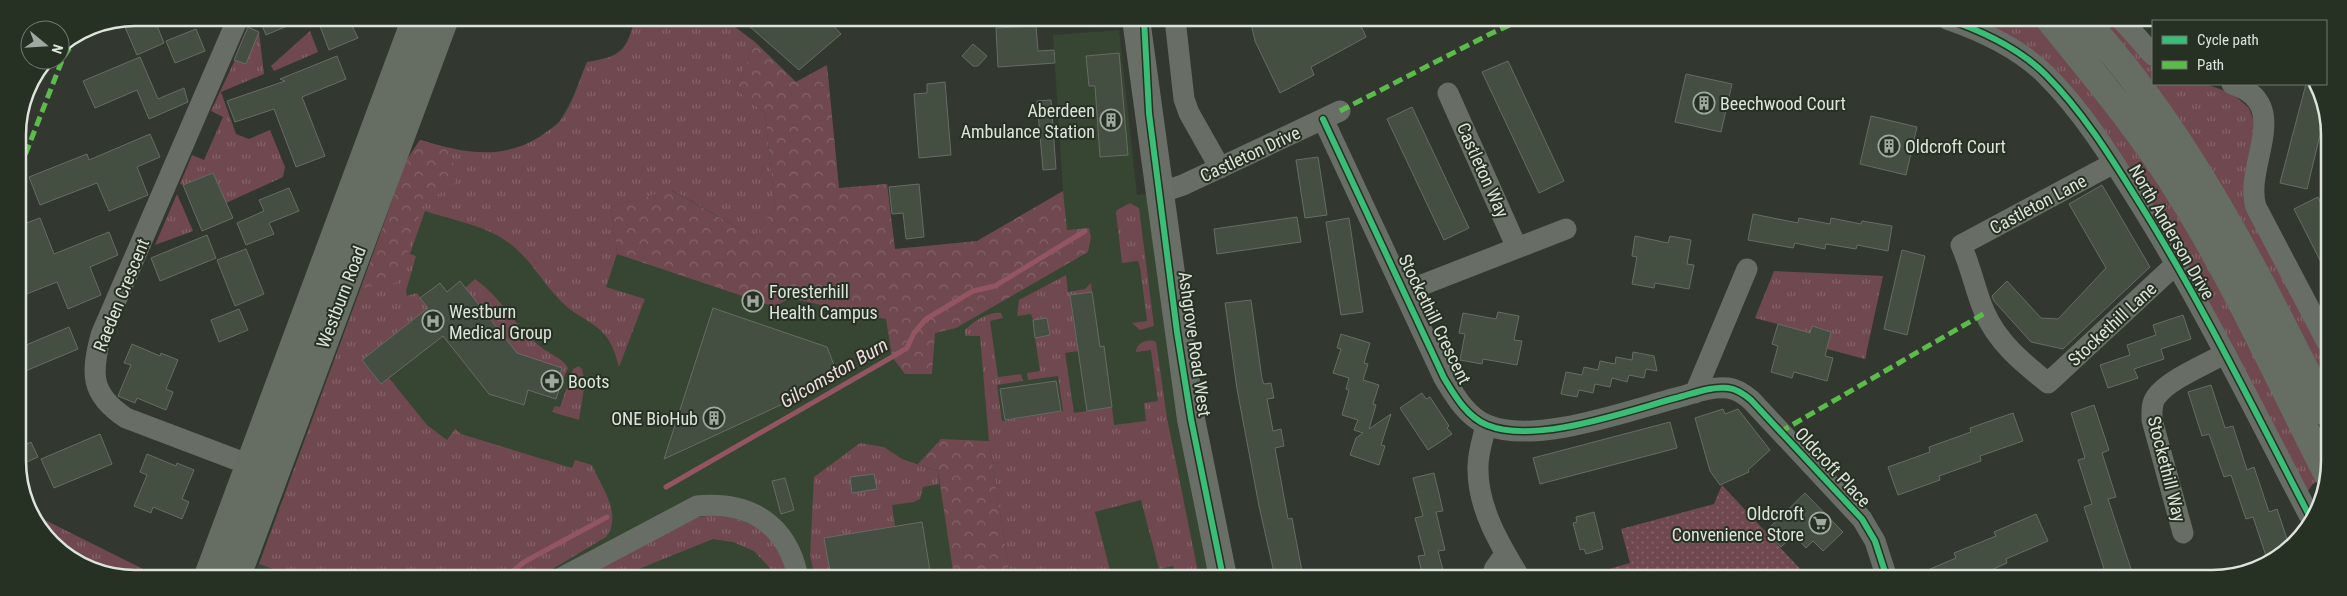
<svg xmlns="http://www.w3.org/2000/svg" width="2347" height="596" font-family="'Roboto Condensed',sans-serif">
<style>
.built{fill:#374533}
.grass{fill:url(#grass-tufts)}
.forest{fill:url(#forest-crowns)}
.park{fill:url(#park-dots)}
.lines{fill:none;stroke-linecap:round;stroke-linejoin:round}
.stream{stroke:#935562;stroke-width:5}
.building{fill:#444e41;stroke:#676c65}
.street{stroke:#686e66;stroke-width:21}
.secondary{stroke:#696f66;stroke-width:28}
.primary{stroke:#666e63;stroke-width:28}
.quiet{stroke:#5cbc4b;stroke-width:5;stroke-dasharray:10 5;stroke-linecap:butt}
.cycleway-casing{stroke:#273123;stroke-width:9}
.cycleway{stroke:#3abd76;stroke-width:6}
.labels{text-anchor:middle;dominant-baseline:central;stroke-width:4;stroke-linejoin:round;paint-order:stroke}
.poi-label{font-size:18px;fill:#dde4db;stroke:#273123;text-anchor:start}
.street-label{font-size:18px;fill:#dde4db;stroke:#273123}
.water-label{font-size:19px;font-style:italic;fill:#f2dce0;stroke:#273123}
.rim{fill:none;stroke:#dde4db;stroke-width:2.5}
</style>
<defs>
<pattern id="grass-tufts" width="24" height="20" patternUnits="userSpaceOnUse" patternTransform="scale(1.25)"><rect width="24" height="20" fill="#704950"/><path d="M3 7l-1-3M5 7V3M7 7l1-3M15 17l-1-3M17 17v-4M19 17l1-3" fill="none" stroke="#846369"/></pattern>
<pattern id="forest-crowns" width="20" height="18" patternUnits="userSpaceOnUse" patternTransform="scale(1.25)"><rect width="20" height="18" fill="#704950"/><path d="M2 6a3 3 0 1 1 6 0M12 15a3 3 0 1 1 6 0" fill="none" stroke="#846369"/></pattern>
<pattern id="park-dots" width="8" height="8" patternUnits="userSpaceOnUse" patternTransform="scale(1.25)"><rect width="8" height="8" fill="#704950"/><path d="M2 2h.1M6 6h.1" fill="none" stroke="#846369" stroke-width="1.8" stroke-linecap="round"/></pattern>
</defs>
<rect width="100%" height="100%" fill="#323830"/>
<path class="built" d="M635 18H723L755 42 795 82 827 65 839 188 887 184 895 249 977 241 1063 191 1053 35 1119 30 1137 195 1159 193 1223 577 254 576 395 195 406 161 420 140 451 149 474 153H500L532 143 559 122 572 98 587 62 612 57 629 42Z"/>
<path class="grass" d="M635 18H723L755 42 736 89 765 113 775 208 754 237 672 190 611 207 617 254 606 287 645 299 619 367C616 356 613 345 605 335 594 322 578 317 566 306 542 285 530 254 500 237 478 224 449 219 425 211L410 254 416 256 406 291 407 296 417 293 428 308 362 360 381 384 389 378 427 425 447 440 455 429 461 434 572 468 575 460 592 465C602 488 623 515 606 537L539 577 294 576 259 564 395 195 406 161 420 140C463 153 505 162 545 133 549 130 556 126 560 121 573 104 579 81 587 62 622 56 626 52 635 18Z
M1967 20H2034L2083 73 2174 202 2319 480 2313 484 2307 492 2056 74Z
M2096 20H2113L2153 64V84H2206L2233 94 2249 108 2256 127 2247 203 2327 357V391Z
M310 31 318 52 274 71 271 66Z
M259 32 264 74 221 92 236 134 249 139 270 130 285 167 283 177 226 203 213 173 183 185 180 184 192 155 204 160 223 117 211 111 235 60 246 64Z
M177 194 193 231 155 245Z
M1130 203 1139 208 1154 326 1140 330 1132 323 1147 321 1140 267 1138 261 1122 263 1116 213 1117 210Z
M1774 271 1883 276 1865 359 1827 349 1831 332 1812 327 1810 333 1755 318Z
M1066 275 1068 292 1085 289 1091 283 1092 292 1070 296 1078 351 1065 353 1074 413 1112 407 1114 425 1146 421 1144 403 1158 401 1151 350 1136 352C1136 343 1148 338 1156 342L1167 418 1199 577H1176L1173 566 1159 569 1141 500 1095 512 1111 574 1099 577H1010L989 441 980 336H965V330C972 322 990 311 1001 313L1003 318 990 321 998 377 1021 374 1023 381 997 385 1002 421 1063 411 1058 376 1028 380 1027 373 1040 371 1035 338 1050 335 1047 318 1033 320 1031 314 1017 316 1019 300Z
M475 279C502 298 515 327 541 347 550 355 562 357 568 368L561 384 557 383 562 368 517 353 465 288Z
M579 366 582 369 585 382 579 420 552 412 555 406 560 407 573 369Z
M860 443 884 447 902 459 938 471 939 484 923 487 920 499 914 502 892 505 895 526 825 538 831 577H815L810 556 814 477Z
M720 514C761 525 778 534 788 577H773L769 567 754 551 733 542 713 539 619 577H582L694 518Z
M37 516 157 576H112L52 544Z"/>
<path class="forest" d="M755 42 796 82 827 65 839 188 887 184 895 249 977 241 1063 191 1067 230 1089 228 1091 237 1088 252 956 328 935 333 932 374H905L892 357 886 319 789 298 775 307 617 254 611 207 671 190 754 237 775 208 765 113 736 89Z
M420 140 451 149 456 183 431 199 422 207 398 282 361 288 406 161Z
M941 439 989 441 1010 577H954L938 471 918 464Z"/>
<path class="park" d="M1722 485 1803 572 1789 576V578H1578L1630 563 1621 529 1714 504Z"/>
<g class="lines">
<path class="stream" d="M666 487 892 357 907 348 914 333 926 319 973 291 995 286 1085 231
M506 577 524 562 607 517"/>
</g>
<path class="building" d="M135 18H154L164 43 137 55 122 20Z
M259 18H306L266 35Z
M317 18H348L358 38 329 50Z
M740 18H826L841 34 799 70Z
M1250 19H1358L1366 37 1311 67 1314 75 1280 93 1255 41Z
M1036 26 1038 51 1054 50 1055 63 998 67 996 28Z
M248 27 259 32 246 64 234 60Z
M196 29 205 51 175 63 166 41Z
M973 44 987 56 978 66H973L962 56Z
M1119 53 1128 155 1100 157 1095 86H1089L1086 56Z
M337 56 346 79 302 97 325 156 296 167 274 109 235 122 227 101 285 81 280 79Z
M140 57 158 99 184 88 188 102 149 119 137 90 95 108 83 81Z
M1508 61 1564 181 1539 193 1482 72Z
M1686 74 1732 84 1721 132 1675 122Z
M945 82 951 155 919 158 914 94 927 93V84Z
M2306 84H2312L2326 110 2307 189 2280 183Z
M1051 100 1056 169 1043 170 1037 101Z
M1412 107 1469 228 1444 240 1387 119Z
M1871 116 1917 127 1906 175 1860 164Z
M150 134 160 157 137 167 148 195 109 211 97 183 40 205 29 177 87 154 89 160Z
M1318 157 1327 215 1305 218 1296 160Z
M213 173 233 218 202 231 183 185Z
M919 184 924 237 906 239 903 213 892 214 889 187Z
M2102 185 2150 267 2063 349 2031 342 1994 301 1992 296 2007 281 2041 318 2058 319 2106 268 2069 204Z
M289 188 299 211 269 223 274 234 246 245 237 223 264 211 259 200Z
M2318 197 2327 216V274L2294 209Z
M1753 214 1798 223 1799 218 1830 224 1831 218 1861 224 1862 221 1892 226 1888 251 1857 245 1856 249 1826 244 1825 249 1795 243 1793 248 1748 240Z
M1297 217 1301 242 1217 254 1214 229Z
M40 218 54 254 109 232 118 255 90 267 101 295 68 309 57 282 19 297 18 226Z
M1349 218 1363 312 1341 315 1326 222Z
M207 235 216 258 160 281 151 258Z
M1635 236 1668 243 1670 236 1691 240 1687 264 1694 265 1689 289 1655 283 1654 288 1632 284 1637 257 1632 256Z
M246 249 264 294 235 306 217 260Z
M1902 250 1925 256 1907 335 1884 329Z
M460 281 517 353 562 368 557 383 561 384 556 399 528 390 524 405 489 394 443 336 381 384 362 360 428 308 420 298 440 283 447 292Z
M1092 292 1100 347 1104 346 1112 407 1087 411 1070 295Z
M1251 300 1262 379 1264 384 1271 383 1274 398 1267 399 1273 431 1281 429 1284 446 1275 448 1288 519 1292 518 1303 577H1275L1259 506 1237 389 1225 303Z
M713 308 827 347 839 378 664 459Z
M239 309 248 330 219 342 211 320Z
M1498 312 1519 316 1514 340 1522 341 1517 365 1483 359 1482 364 1460 360 1465 334 1459 333 1463 313 1496 319Z
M2183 315 2191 339 2161 349 2164 359 2134 369 2138 378 2108 388 2100 365 2130 355 2127 345 2156 335 2153 325Z
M1047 318 1050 335 1035 338 1033 320Z
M1778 324 1810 333 1812 326 1831 332 1825 356 1833 358 1827 381 1794 372 1792 378 1771 372 1778 346 1772 344Z
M69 327 78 349 23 372 19 363V348Z
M1341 334 1370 343 1364 363 1368 364 1363 380 1379 385 1373 404 1376 405 1369 429 1391 414 1381 445 1385 446 1379 465 1350 455 1356 438 1363 433 1354 430 1358 420 1342 415 1349 390 1346 389 1349 378 1333 373 1341 349 1337 348Z
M132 344 160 356 161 353 178 360 166 389 173 392 166 410 137 398 135 403 118 396 131 365 124 363Z
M1633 352 1654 356 1657 371 1646 369 1644 378 1629 375 1627 382 1612 378 1610 387 1595 384 1593 393 1579 390 1577 397 1561 394 1566 372 1582 375 1584 367 1598 370 1600 361 1615 364 1616 357 1632 360Z
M1056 381 1061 411 1005 420 1000 389Z
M2211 385 2225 428 2233 426 2247 470 2254 467 2269 512 2277 509 2287 539 2289 550 2267 559 2253 517 2246 519 2231 475 2224 477 2209 434 2202 436 2188 392Z
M1422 393 1426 399 1430 397 1449 426 1447 428 1452 434 1428 450 1400 408Z
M2094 405 2109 450 2102 453 2116 497 2108 499 2134 578H2107L2084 507 2092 504 2078 460 2085 458 2071 413Z
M1723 409 1725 414 1738 409 1770 450 1748 470 1749 472 1720 485 1710 471 1695 418Z
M2013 413 2023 441 1980 456 1981 461 1939 476 1940 480 1898 495 1888 467 1930 452 1929 447 1971 432 1970 428Z
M1670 422 1677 448 1540 484 1533 458Z
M100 434 112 464 54 488 41 459Z
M31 442 38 457 20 465V447Z
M147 454 176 466 177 463 194 470 182 499 189 502 182 519 153 507 151 513 134 506 147 475 140 472Z
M1434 473 1443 511 1436 512 1445 550 1438 551 1445 578 1423 577 1418 556 1425 555 1415 518 1423 516 1413 478Z
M874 474 877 489 852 493 850 477Z
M785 478 794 510 781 514 772 481Z
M1805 493 1843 532 1823 551 1813 541 1806 548 1794 535 1781 547 1766 531Z
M1594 512 1603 549 1586 554 1584 549 1580 550 1573 523 1577 522 1576 517Z
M2036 514 2048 541 2006 559 2007 563 1973 578H1909L1956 558 1954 553 1996 536 1994 532Z
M922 522 931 577H831L824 538Z"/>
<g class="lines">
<path class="street" d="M238 18 101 335C91 374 90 394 126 418L263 470
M1175 19 1184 99 1189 113 1220 168
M1947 19C1982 31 2020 49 2046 75 2081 110 2109 154 2135 196 2200 299 2253 408 2309 515
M2122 20 2153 55
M2232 84C2295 104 2243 165 2256 207L2327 342
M1448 93 1517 248
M1323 119 1444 378C1455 396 1467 417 1487 425 1535 445 1627 411 1676 398 1692 394 1711 386 1728 388 1737 389 1744 394 1751 400L1862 519 1875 541 1887 578
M2114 163 1961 245C1971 267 1975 290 1984 311 1997 342 2023 363 2048 383L2176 264
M1159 193 1183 185 1340 111
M1404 292 1566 229
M1695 393 1747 269
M1486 425C1483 439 1478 452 1478 467 1477 507 1500 545 1520 578
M2183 533 2152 420C2152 412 2151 404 2156 397 2169 379 2205 365 2224 354
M563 577 697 506C750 501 787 524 798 577
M1491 578 1495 568 1505 554"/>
<path class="secondary" d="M1136 19 1191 419 1223 577"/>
<path class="primary" d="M2050 20C2096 77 2143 133 2181 195 2236 283 2280 381 2327 473
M2084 20C2190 135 2257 276 2327 413
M208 576 416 18
M237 576 445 18"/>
<path class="quiet" d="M1340 111 1490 34 1510 25 1536 19
M20 168 63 58 78 35
M1780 432 1985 313"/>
<g class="cycleway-casing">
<path id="cycleway" d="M1144 19 1149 113 1177 332 1191 419 1223 577
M1947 19C1982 31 2020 49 2046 75 2081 110 2109 154 2135 196 2200 299 2253 408 2309 515
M1323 119 1444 378C1455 396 1467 417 1487 425 1535 445 1627 411 1676 398 1692 394 1711 386 1728 388 1737 389 1744 394 1751 400L1862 519 1875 541 1887 578"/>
</g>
<use href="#cycleway" class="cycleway"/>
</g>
<defs>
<g id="building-ring" transform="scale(1.125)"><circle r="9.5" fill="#273123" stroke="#a1a89f" stroke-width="1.5"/><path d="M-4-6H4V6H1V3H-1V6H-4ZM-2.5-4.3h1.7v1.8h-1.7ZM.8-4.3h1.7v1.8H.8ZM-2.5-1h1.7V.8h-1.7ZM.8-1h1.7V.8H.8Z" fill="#a1a89f"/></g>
<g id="hospital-ring" transform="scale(1.125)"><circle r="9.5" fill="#273123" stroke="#a1a89f" stroke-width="1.5"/><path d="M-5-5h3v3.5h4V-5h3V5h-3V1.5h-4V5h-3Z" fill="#a1a89f"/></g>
<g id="pharmacy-ring" transform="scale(1.125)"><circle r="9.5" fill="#273123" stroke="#a1a89f" stroke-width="1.5"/><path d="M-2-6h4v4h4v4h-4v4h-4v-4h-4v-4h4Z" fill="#a1a89f"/></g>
<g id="supermarket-ring" transform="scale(1.125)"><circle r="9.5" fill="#273123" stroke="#a1a89f" stroke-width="1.5"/><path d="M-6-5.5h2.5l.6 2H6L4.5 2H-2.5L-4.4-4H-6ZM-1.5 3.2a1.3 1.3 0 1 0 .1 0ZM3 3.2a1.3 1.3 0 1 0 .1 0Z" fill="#a1a89f"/></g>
</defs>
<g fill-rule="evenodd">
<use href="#building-ring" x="1704" y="103"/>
<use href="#building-ring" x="1111" y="120"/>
<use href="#building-ring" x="1889" y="146"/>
<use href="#hospital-ring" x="753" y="301"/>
<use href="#hospital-ring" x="433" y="321"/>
<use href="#pharmacy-ring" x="552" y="381"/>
<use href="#building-ring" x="714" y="418"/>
<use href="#supermarket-ring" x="1820" y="523"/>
</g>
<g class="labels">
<g class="poi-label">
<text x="1720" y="103">Beechwood Court</text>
<text x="1095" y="110" text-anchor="end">Aberdeen<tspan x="1095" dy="21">Ambulance Station</tspan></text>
<text x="1905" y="146">Oldcroft Court</text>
<text x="769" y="291">Foresterhill<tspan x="769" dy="21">Health Campus</tspan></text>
<text x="449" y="311">Westburn<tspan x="449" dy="21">Medical Group</tspan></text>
<text x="568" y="381">Boots</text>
<text x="698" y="418" text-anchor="end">ONE BioHub</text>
<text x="1804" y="513" text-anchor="end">Oldcroft<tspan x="1804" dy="21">Convenience Store</tspan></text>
</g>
<g class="street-label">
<text transform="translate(1250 154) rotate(-25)">Castleton Drive</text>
<text transform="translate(1483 170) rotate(66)">Castleton Way</text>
<text transform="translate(2038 204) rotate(-28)">Castleton Lane</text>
<text transform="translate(2172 232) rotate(60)">North Anderson Drive</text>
<text transform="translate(121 295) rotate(-68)">Raeden Crescent</text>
<text transform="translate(341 297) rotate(-69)">Westburn Road</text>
<text transform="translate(1435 319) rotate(64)">Stockethill Crescent</text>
<text transform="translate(2112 324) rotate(-43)">Stockethill Lane</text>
<text transform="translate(1195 344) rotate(82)">Ashgrove Road West</text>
<text transform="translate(1833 467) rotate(47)">Oldcroft Place</text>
<text transform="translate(2167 469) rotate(76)">Stockethill Way</text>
</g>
<g class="water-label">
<text transform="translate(834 373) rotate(-30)">Gilcomston Burn</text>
</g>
</g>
<path d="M0 0H2347V596H0ZM135 26H2212A109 109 0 0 1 2321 135V461A109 109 0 0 1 2212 570H135A109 109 0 0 1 26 461V135A109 109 0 0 1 135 26Z" fill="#273123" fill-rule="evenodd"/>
<path class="rim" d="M135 26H2212A109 109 0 0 1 2321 135V461A109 109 0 0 1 2212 570H135A109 109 0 0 1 26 461V135A109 109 0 0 1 135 26Z"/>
<rect x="2152" y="20" width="175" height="65" fill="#273123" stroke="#70796d"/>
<rect x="2162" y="36" width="25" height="8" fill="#3abd76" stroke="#70796d"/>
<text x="2197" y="45" font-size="15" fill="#dde4db">Cycle path</text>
<rect x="2162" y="61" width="25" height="8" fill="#5cbc4b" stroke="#70796d"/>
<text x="2197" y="70" font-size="15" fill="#dde4db">Path</text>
<g transform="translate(45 45) rotate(108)"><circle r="24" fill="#273123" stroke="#70796d"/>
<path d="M0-4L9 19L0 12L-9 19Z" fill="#a1a89f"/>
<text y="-8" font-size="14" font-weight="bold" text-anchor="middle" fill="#dde4db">N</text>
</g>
</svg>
